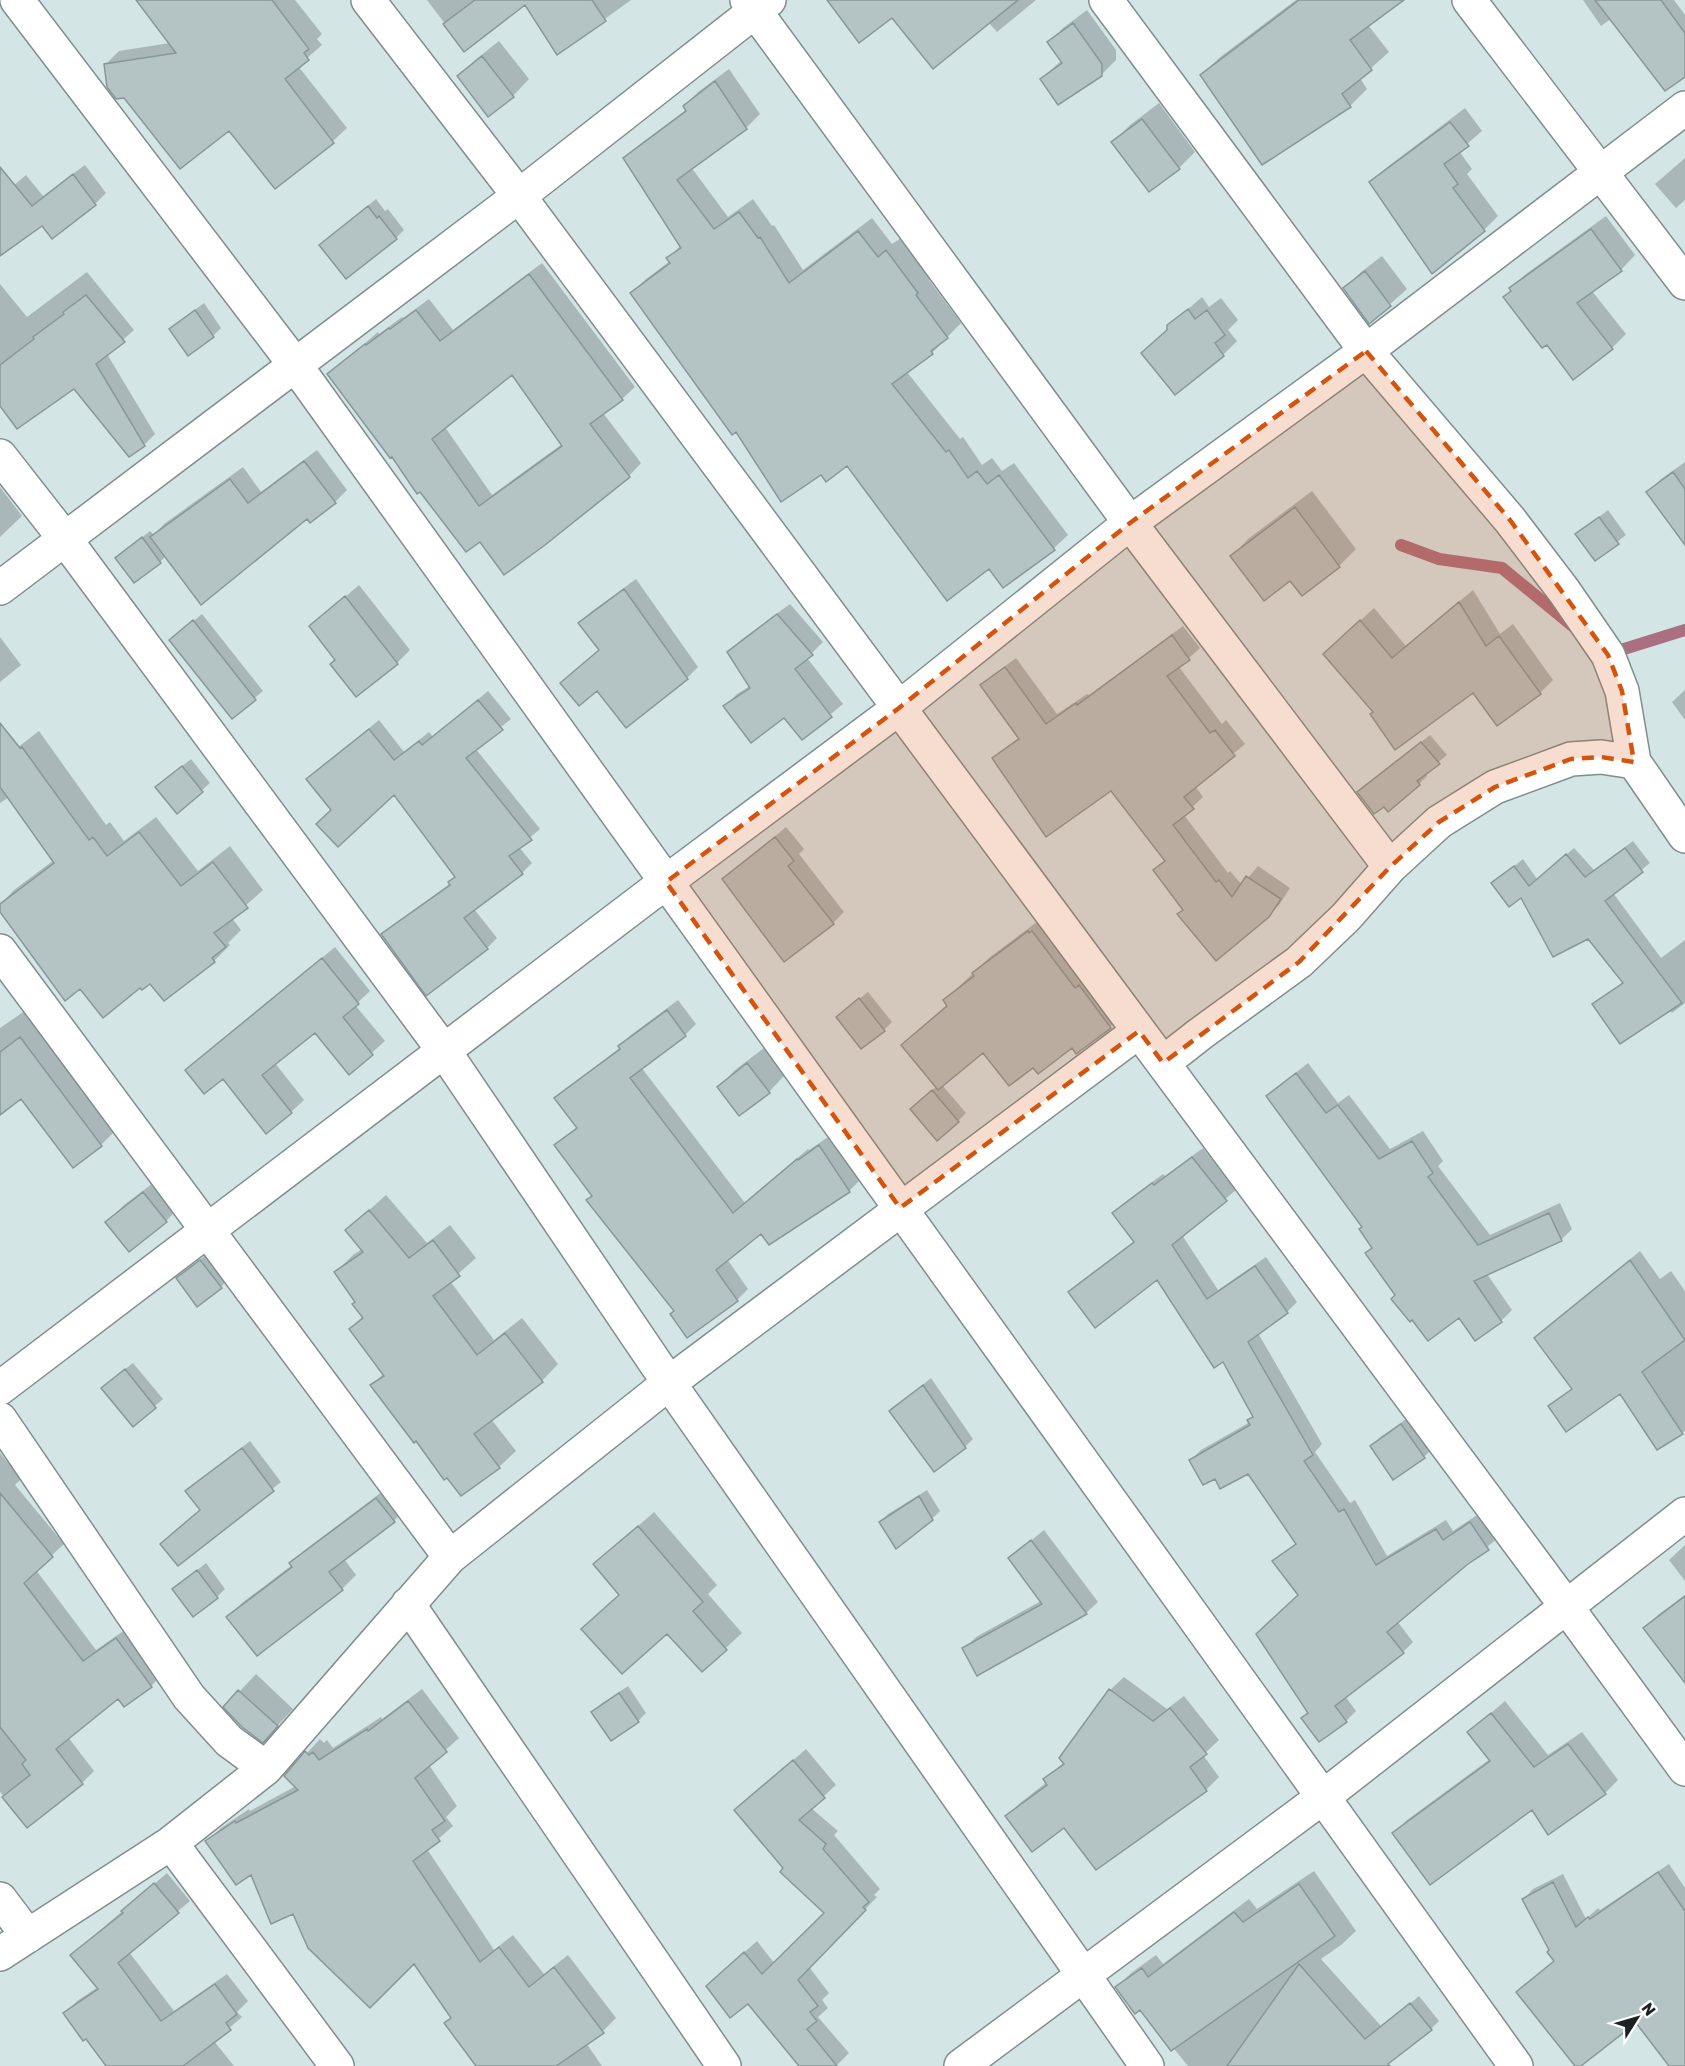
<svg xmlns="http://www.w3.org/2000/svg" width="1685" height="2066" font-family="Rubik,sans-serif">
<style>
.shadow{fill:#0003;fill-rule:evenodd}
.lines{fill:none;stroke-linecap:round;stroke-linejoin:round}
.stream{stroke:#aa7081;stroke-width:12}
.building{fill:#b4c4c5;stroke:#889899;stroke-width:1.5;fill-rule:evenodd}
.minor-casing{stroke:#7f8e8f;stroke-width:36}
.minor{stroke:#fff;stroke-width:33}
.marked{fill:#d4540e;fill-opacity:0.2;stroke:#d4540e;stroke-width:4.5;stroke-dasharray:12 8;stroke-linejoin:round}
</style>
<rect width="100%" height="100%" fill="#d4e5e6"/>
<path class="shadow" d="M138 0H295L322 34 317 39 322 45 298 66 347 128 333 141 275 187 229 129 105 65 119 51 170 43Z
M427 0H529L464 49Z
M539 0H631L558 53Z
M847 0H1036L997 32 988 22 892 16Z
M1296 0H1402L1368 25 1389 52 1360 78 1367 89 1350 106 1202 75 1219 58Z
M1583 0H1674L1685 15V57L1611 19 1601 26Z
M1087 10 1116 50V60L1101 75 1041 79 1062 60 1049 42 1063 28Z
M499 41 529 79 513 96 459 76 475 60Z
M729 69 760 114 746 128 691 167 728 217 753 199 772 226 774 225 803 270 872 218 892 244 901 238 931 278 929 280 961 323 932 353 907 372 960 439 963 437 982 465 992 458 1002 471 1014 463 1068 535 1054 548 1004 586 989 567 847 464 821 473 736 430 632 293 646 279 670 261 668 258 681 245 625 159 639 145 687 109 684 106 698 92Z
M1159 103 1195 152 1179 168 1113 142 1130 125Z
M1465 108 1482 131 1459 151 1472 169 1467 174 1498 216 1484 230 1371 183 1386 168Z
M1685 158V200L1676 208 1655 184Z
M85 165 106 193 95 204 52 237 42 224 0 255V197L26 175 43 196Z
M376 199 385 211 388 209 404 230 396 238 321 245Z
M1606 216 1635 255 1621 270 1592 291 1626 334 1612 348 1511 288 1526 274Z
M1382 256 1407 289 1370 322 1345 288 1361 272Z
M542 263 635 387 622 399 603 413 641 463 629 476 480 540 392 455 329 374 378 332 379 334 402 317 403 318 429 299 453 330ZM512 373 562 444 492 495 445 427Z
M87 272 134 330 107 354 155 434 144 445 75 387 0 379V284L27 317Z
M1202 297 1209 307 1221 298 1238 320 1228 330 1237 341 1223 355 1175 393 1169 326Z
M204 303 221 328 213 336 179 322Z
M317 450 347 490 335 502 307 517 166 556 160 562 125 551 150 531 154 535 164 524 243 467 261 492Z
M1685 462V535L1648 492 1661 479Z
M0 487 22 516 0 537Z
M1312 491 1356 549 1339 566 1302 594 1290 579 1232 556 1248 539Z
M1608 510 1626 535 1595 559 1577 534Z
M636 579 698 667 687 678 626 726 598 689 562 683 600 649 580 623 591 612Z
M359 585 410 650 397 663 311 626Z
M1473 590 1500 634 1513 624 1553 680 1540 693 1473 690 1374 711 1338 641 1374 608 1406 646Z
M790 604 823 642 807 658 843 704 802 738 784 716 725 706 737 694 750 686 729 652 741 640Z
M202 614 263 691 232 717 179 633Z
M1183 626 1200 648 1179 667 1222 724 1226 720 1245 744 1195 786 1203 797 1184 815 1228 873 1230 871 1242 885 1258 866 1290 888 1279 905 1268 916 1184 909 1155 870 1166 859 1111 789 994 758 1005 748 1020 737 982 686 993 675 1016 658 1057 714 1087 694 1089 695Z
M0 637 21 665 0 682Z
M1685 690V720L1672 702Z
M488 691 511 719 475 748 540 829 519 847 532 863 522 873 474 909 497 938 487 948 383 934 393 925 451 883 456 876 394 793 333 810 308 779 379 720 404 752 429 732 433 737Z
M39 731 106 825 110 822 124 841 156 817 198 871 230 846 263 890 232 918 241 930 228 943 230 945 214 961 140 986 81 987 0 909V905L14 890 54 860 9 797 0 803V761Z
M1430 735 1447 755 1425 773 1427 776 1419 784 1384 804 1359 792Z
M191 759 210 783 177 812 165 780Z
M786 827 804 849 799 854 844 912 833 923 724 879Z
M1633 841 1650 863 1613 893 1661 958 1685 940V1003L1672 1013 1669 1010 1594 1005 1624 981 1588 937 1521 896 1493 883 1523 859 1537 879 1574 848 1594 870Z
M1045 916 1126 1011 1110 1027 1033 1066 984 1051 942 1085 966 1113 958 1121 920 1101 937 1086 903 1045 948 1004 945 1000 990 957Z
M335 947 370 991 355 1005 385 1041 349 1073 315 1031 275 1063 304 1100 291 1112 223 1077 187 1070 200 1058Z
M868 992 892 1022 884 1030 846 1009Z
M678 1000 696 1024 685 1035 641 1067 745 1203 808 1149 809 1150 831 1135 860 1180 849 1191 770 1243 761 1232 727 1259 748 1289 737 1300 675 1311 556 1146 578 1126 556 1099 567 1088 621 1047 620 1046 631 1035Z
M35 1004 124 1122 101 1145 73 1166 21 1097 0 1113V1028Z
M764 1048 785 1075 769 1092 719 1087 735 1070Z
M1308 1063 1338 1103 1349 1095 1390 1149 1423 1131 1443 1161 1438 1166 1490 1235 1560 1203 1572 1229 1561 1240 1487 1274 1512 1310 1501 1321 1475 1339 1460 1316 1397 1295 1364 1227 1268 1096 1279 1086Z
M1203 1148 1236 1190 1182 1235 1218 1290 1266 1257 1297 1302 1287 1312 1258 1333 1322 1444 1315 1452 1350 1503 1355 1500 1387 1556 1446 1520 1453 1531 1480 1513 1498 1538 1397 1621 1413 1642 1403 1652 1345 1696 1356 1711 1346 1721 1320 1740 1309 1712 1300 1595 1274 1561 1297 1543 1248 1472 1215 1477 1191 1460 1201 1450 1250 1422 1249 1420 1254 1416 1223 1359 1158 1278 1070 1292 1080 1282 1135 1241 1114 1213 1124 1203 1163 1174 1165 1176Z
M161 1177 182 1205 166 1221 107 1222 124 1205Z
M386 1195 427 1243 450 1225 476 1258 450 1281 494 1340 522 1318 558 1364 542 1381 491 1419 516 1451 499 1467 416 1439 372 1385 384 1373 350 1329 363 1316 357 1302 336 1272 353 1255 362 1249 347 1230Z
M1640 1251 1660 1279 1671 1271 1685 1291V1431L1657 1448 1620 1392 1550 1406 1573 1388 1536 1338Z
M208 1253 228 1279 221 1287 178 1278Z
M133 1363 163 1399 155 1406 111 1380Z
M931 1378 973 1439 965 1447 891 1411Z
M1409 1417 1432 1449 1424 1457 1394 1478 1372 1446 1379 1438Z
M250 1441 281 1482 178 1564 201 1510 187 1491Z
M0 1453 21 1479 15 1485 64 1544 36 1570 96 1650 129 1627 163 1674 151 1686 118 1697 68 1737 94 1771 82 1783 27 1826 0 1792Z
M391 1485 407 1507 394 1521 344 1559 356 1575 342 1589 228 1617 242 1603 292 1565 291 1563 305 1550Z
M927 1490 940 1511 932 1519 881 1522 888 1514Z
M654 1512 717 1585 708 1594 742 1633 702 1670 667 1632 595 1564Z
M1044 1530 1098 1602 1086 1613 978 1674 964 1649 976 1637 1041 1601 1010 1558Z
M1685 1545V1581L1669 1560Z
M206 1563 225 1589 217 1597 174 1589Z
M1685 1595V1682L1645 1628 1658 1615Z
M256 1674 293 1709 263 1741 225 1707Z
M1124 1677 1167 1709 1184 1696 1219 1740 1203 1755 1219 1777 1206 1790 1065 1826 1007 1816 1020 1803 1047 1782 1045 1780 1064 1762 1061 1758 1110 1690Z
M628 1686 646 1713 638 1721 593 1712 601 1704Z
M422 1689 459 1738 429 1765 457 1806 446 1817 453 1826 427 1849 494 1950 513 1935 544 1974 568 1955 616 2018 603 2031 586 2043 602 2066H477L452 2017 415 1961 294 1912 252 1873 207 1841 221 1828 249 1809 250 1811 296 1786 286 1776 320 1739 324 1743 327 1740 333 1748 381 1717 382 1719Z
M1505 1701 1548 1755 1582 1732 1618 1780 1605 1793 1394 1833 1407 1820 1490 1759 1469 1732Z
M806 1749 836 1785 811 1808 838 1831 834 1835 880 1889 874 1895 877 1897 809 1967 829 1993 822 2000 828 2008 818 2017 849 2053 836 2066H801L748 2002 720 1974 757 1941 775 1964 826 1913 736 1810Z
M1669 1864 1685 1888V2066H1671L1636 2021 1577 2066 1518 1992 1555 1960 1524 1899 1533 1889 1563 1874 1586 1919 1598 1908 1600 1910Z
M1314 1871 1356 1931 1341 1945 1321 1959 1382 2027 1419 1996 1439 2021 1431 2029 1371 2066H1188L1141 2008 1117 1987 1131 1973 1156 1955 1163 1964 1249 1899 1257 1909Z
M167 1873 190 1901 129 1952 174 2011 227 1974 248 2001 237 2012 242 2017 214 2041 234 2066H108L65 2013 77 2001 98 1987 84 1944Z"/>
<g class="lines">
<path class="stream" d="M1401 545 1439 559 1502 568 1574 627
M1608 654 1685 630"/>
</g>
<path class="building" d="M136 0H272L309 49 304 53 309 60 285 79 334 143 275 189 229 131 180 169 124 98 116 99 107 87 104 64 176 53Z
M475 0H592L606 21 557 55 525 5 464 52 443 24Z
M827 0H1018L933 69 892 18 859 43Z
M1299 0H1404L1350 40 1372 70 1342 94 1351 107 1262 165 1200 75Z
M1595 0H1661L1685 33V77L1665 91Z
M1073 23 1102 64V76L1058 105 1040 79 1062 63 1047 42Z
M482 56 514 97 488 117 457 76Z
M715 81 747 129 677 180 714 229 739 212 758 238 760 237 789 283 858 231 878 257 886 250 918 293 916 295 948 338 931 351 933 354 892 384 946 452 949 450 968 478 977 471 987 484 999 475 1055 550 1003 588 989 569 947 601 847 466 826 482 821 475 781 502 736 432 732 435 630 293 670 263 666 258 681 248 623 158 686 111 683 106Z
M1142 119 1180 169 1149 192 1111 142Z
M1450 122 1469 146 1444 164 1458 184 1453 188 1485 231 1432 274 1369 182Z
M0 167 32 206 73 174 96 205 52 239 42 226 0 256Z
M368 206 377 218 379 216 397 239 346 279 319 245Z
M1591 229 1622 271 1577 303 1613 349 1573 380 1547 345 1542 348 1503 297 1511 291 1509 288Z
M1365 271 1391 306 1369 324 1343 288Z
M529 274 623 400 590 424 630 477 545 545 504 575 480 542 466 552 420 492 417 494 392 457 390 458 327 374 365 344 366 345 389 328 390 329 416 310 440 341ZM512 375 562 446 479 506 432 439Z
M86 295 125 342 96 364 145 446 129 457 74 389 17 429 0 406V365L34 339 33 337 64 314 63 312Z
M1188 309 1195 319 1207 310 1225 335 1215 343 1224 356 1175 395 1141 353 1167 330V325Z
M195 310 214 337 188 356 169 329Z
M304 461 336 503 310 523 307 519 201 605 150 537 230 479 248 503Z
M1673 472 1685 489V545L1646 492Z
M1295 507 1340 567 1302 596 1290 581 1264 601 1230 556Z
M1599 517 1619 544 1595 561 1575 534Z
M142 537 161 563 134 583 115 558Z
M624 589 688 679 626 728 597 691 579 706 560 683 599 650 578 623Z
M345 596 398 664 356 697 330 664 335 660 309 626Z
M1459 602 1486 646 1499 636 1541 694 1497 726 1473 693 1395 750 1370 714 1373 712 1323 654 1360 620 1392 658Z
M777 614 813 655 795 669 832 717 802 740 784 718 751 743 723 706 750 688 727 652Z
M193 620 256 700 232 719 169 640Z
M1172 635 1190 660 1167 676 1210 733 1215 730 1235 756 1184 797 1194 809 1173 825 1216 882 1219 880 1232 897 1246 876 1281 899 1269 917 1216 961 1177 914 1183 910 1153 870 1165 861 1111 791 1046 837 992 758 1019 739 980 685 1005 667 1046 724 1076 703 1077 705Z
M478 700 503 730 466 758 532 840 509 856 523 874 464 918 488 949 426 996 381 934 450 885 448 882 455 877 394 795 338 847 316 824 331 810 306 779 369 729 394 760 419 741 422 745Z
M0 723 20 748 22 747 89 840 93 837 107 856 139 832 181 886 213 862 248 908 214 933 226 947 212 958 215 962 164 1001 150 984 142 990 140 988 103 1018 80 989 65 1001 0 912V904L54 863 0 787Z
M1421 742 1440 764 1417 781 1420 785 1388 812 1384 807 1374 814 1357 792Z
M182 766 203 792 177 814 155 787Z
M775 837 794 861 788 866 834 924 784 962 722 879Z
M1625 848 1643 872 1605 901 1682 1003 1620 1044 1592 1004 1623 983 1588 939 1553 957 1521 898 1509 907 1491 883 1514 866 1529 886 1566 854 1585 877Z
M1028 931 1029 933 1032 931 1075 988 1079 985 1111 1028 1076 1054 1072 1048 1038 1074 1033 1068 1009 1086 983 1053 938 1090 901 1045 947 1006 943 1000 974 976 972 973Z
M322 958 359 1004 343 1017 373 1055 349 1075 315 1033 262 1075 292 1113 266 1134 223 1079 204 1094 185 1070Z
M859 998 885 1031 861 1049 836 1017Z
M667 1010 686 1036 630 1078 733 1213 797 1159 798 1160 819 1145 850 1192 769 1245 761 1234 716 1270 738 1301 687 1338 670 1314 674 1311 586 1200 592 1196 554 1145 577 1128 554 1098 620 1049 618 1046Z
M20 1037 102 1146 73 1168 21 1099 0 1115V1052Z
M747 1063 770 1093 739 1116 717 1087Z
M1296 1073 1326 1113 1338 1105 1379 1159 1412 1141 1433 1173 1428 1177 1478 1245 1549 1213 1562 1241 1474 1281 1502 1322 1475 1341 1459 1318 1428 1341 1412 1320 1410 1322 1391 1299 1395 1295 1365 1253 1372 1248 1359 1229 1362 1227 1266 1096Z
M932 1090 959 1122 937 1141 910 1109Z
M1192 1157 1227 1201 1172 1245 1207 1299 1255 1266 1288 1313 1248 1342 1313 1455 1304 1461 1339 1512 1344 1509 1376 1565 1436 1529 1443 1540 1470 1522 1489 1550 1468 1564 1387 1632 1404 1653 1335 1706 1347 1722 1319 1742 1301 1718 1308 1713 1256 1634 1298 1595 1272 1561 1296 1544 1248 1474 1220 1489 1215 1479 1203 1485 1189 1460 1250 1425 1247 1420 1253 1417 1223 1362 1214 1368 1157 1280 1095 1328 1068 1292 1134 1242 1112 1213 1152 1183 1154 1185Z
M143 1192 167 1222 129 1252 105 1222Z
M369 1210 409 1258 433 1240 460 1276 433 1296 477 1355 505 1333 543 1382 474 1434 500 1468 461 1496 447 1478 444 1480 416 1441 414 1443 370 1385 384 1376 349 1329 363 1318 352 1304 355 1302 334 1272 363 1252 345 1230Z
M200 1260 222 1288 197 1307 176 1278Z
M1630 1260 1685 1340 1642 1372 1683 1434 1657 1450 1620 1394 1566 1432 1548 1406 1572 1389 1534 1338Z
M125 1369 156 1408 133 1427 101 1388Z
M923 1385 966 1448 934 1472 889 1411Z
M1401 1424 1425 1458 1393 1480 1370 1446Z
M242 1448 274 1491 178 1566 160 1544 200 1510 185 1491Z
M0 1493 53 1557 24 1583 83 1661 116 1638 152 1687 124 1707 118 1699 56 1749 83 1784 27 1828 2 1797 30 1775 22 1764 26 1760 0 1727Z
M919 1496 933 1520 896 1549 879 1522Z
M376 1498 395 1522 329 1572 343 1590 257 1656 226 1617 292 1567 289 1563Z
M638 1526 703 1602 693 1611 727 1650 702 1672 667 1634 622 1674 581 1629 619 1595 593 1564Z
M1031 1540 1087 1614 977 1676 962 1648 1042 1604 1008 1558Z
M197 1570 218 1598 193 1617 172 1589Z
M1685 1596V1683L1643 1628Z
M1109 1689 1153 1721 1170 1708 1207 1754 1190 1767 1207 1791 1096 1870 1064 1828 1032 1852 1005 1816 1047 1785 1043 1779 1064 1764 1059 1758Z
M238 1690 278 1726 263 1743 242 1727 223 1707Z
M619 1693 639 1722 611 1741 591 1712Z
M408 1701 447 1752 415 1778 445 1821 432 1830 440 1841 413 1861 480 1962 499 1947 529 1987 554 1967 604 2033 556 2066H476L444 2023 451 2018 414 1964 370 2008 308 1948 293 1914 271 1924 251 1875 236 1885 205 1841 235 1821 236 1823 298 1790 284 1776 305 1751 309 1755 313 1752 319 1760 367 1729 368 1731Z
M1491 1713 1534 1767 1568 1744 1606 1794 1548 1835 1532 1810 1430 1885 1392 1833 1490 1761 1467 1732Z
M793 1760 825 1798 799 1820 826 1844 823 1849 869 1902 863 1907 866 1910 798 1980 818 2006 810 2012 817 2021 807 2029 837 2066H799L748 2004 730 2018 706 1986 744 1952 762 1974 824 1913 780 1872 783 1868 734 1810Z
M1658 1872 1685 1911V2066H1669L1636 2023 1581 2066H1575L1516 1992 1554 1961 1547 1952 1549 1950 1522 1899 1553 1882 1576 1927 1588 1917 1590 1919Z
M154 1883 179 1913 118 1963 161 2021 215 1984 237 2014 226 2023 231 2030 183 2066H106L86 2039 83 2041 63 2013 98 1989 70 1955 123 1913 121 1911Z
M1299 1884 1335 1936 1171 2051 1140 2010 1135 2014 1115 1987 1142 1968 1148 1977 1234 1912 1243 1922Z
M1299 1964 1365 2039 1410 2003 1432 2030 1388 2064 1390 2066H1227Z"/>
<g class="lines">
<g class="minor-casing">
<path id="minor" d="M17 0 296 366 1516 2066
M368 0 519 196 1566 1606 1685 1769
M747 0 1130 523 1390 867
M1106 0 1366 351 1510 520 1564 591 1608 655 1622 691 1634 762
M1469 0 1685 283
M0 456 65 539 444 1051 669 1383 1147 2066
M0 588 519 196 769 0
M0 951 450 1557
M1163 1063 1200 1034 1299 962 1346 917 1390 867 1439 822 1495 787 1571 759 1601 757 1634 762 1685 836
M0 1388 666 882 899 708 1130 523 1366 351 1685 108
M0 1419 189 1697 229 1741 266 1768
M408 1604 724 2066
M171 1843 337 2066
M0 1899 28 1936
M0 1954 171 1843 266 1768 450 1557 669 1383 1139 1031
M961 2066 1323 1797 1685 1514"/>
</g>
<use href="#minor" class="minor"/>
</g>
<path class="marked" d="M1366 351 1510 520 1608 655 1622 691 1634 762 1601 757 1571 759 1495 787 1439 822 1390 867 1299 962 1163 1063 1139 1031 900 1208 666 882 899 708 1130 523Z"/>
<g transform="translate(1637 2018) rotate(53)" stroke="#ffffff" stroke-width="4.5" paint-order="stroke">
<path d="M0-4.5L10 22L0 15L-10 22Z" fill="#1c2223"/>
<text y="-9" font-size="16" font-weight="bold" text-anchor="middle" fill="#1c2223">N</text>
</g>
</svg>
